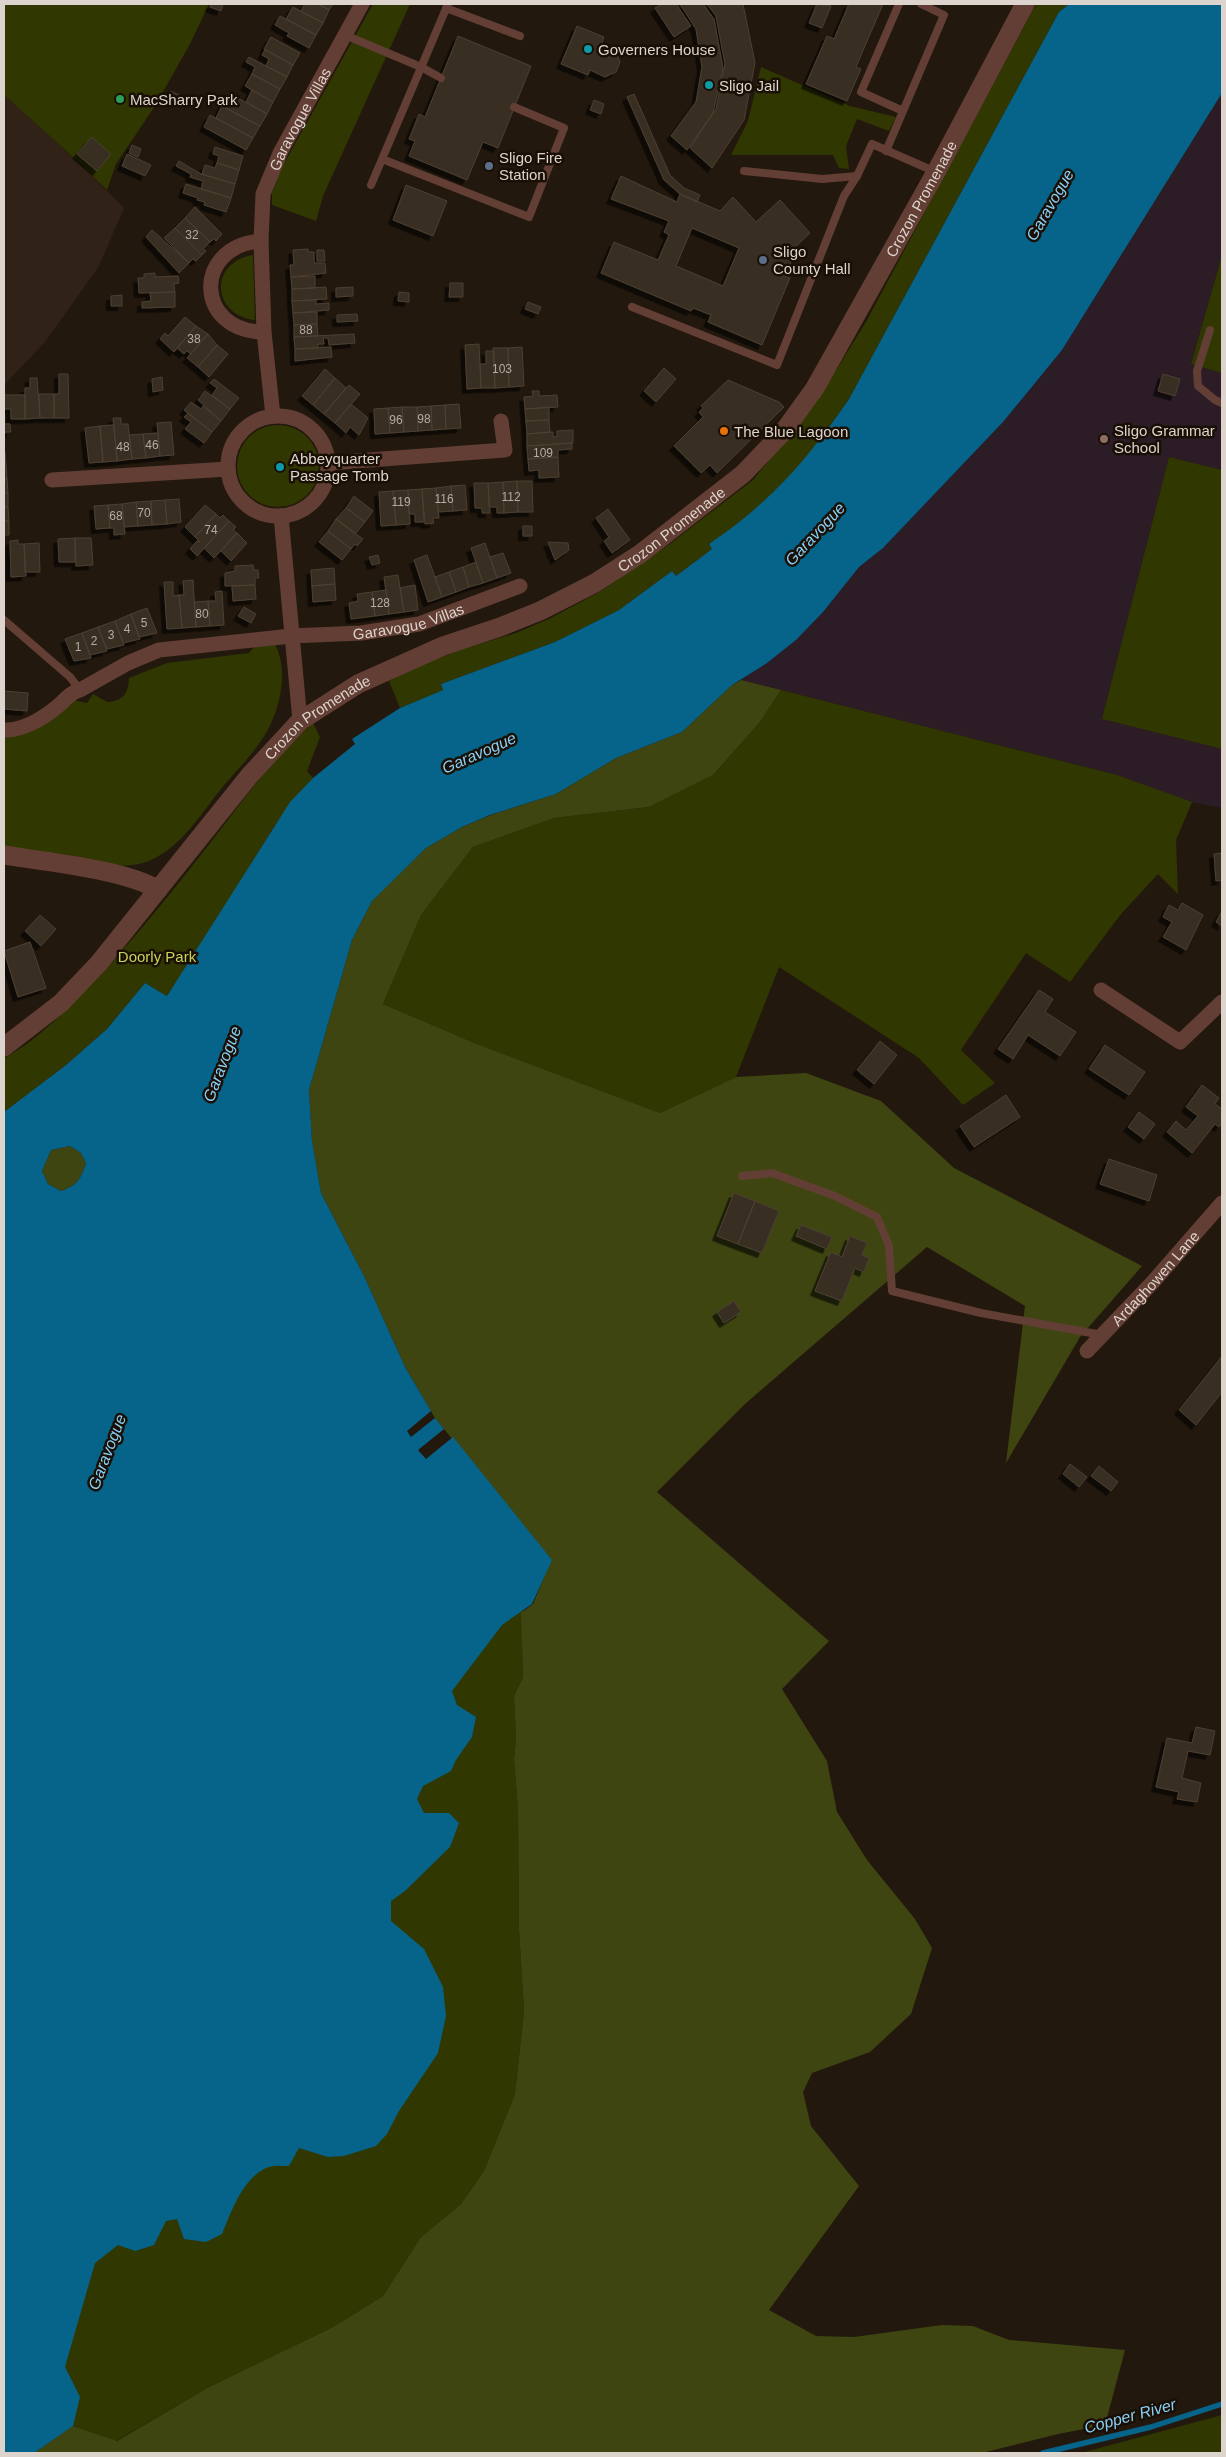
<svg xmlns="http://www.w3.org/2000/svg" width="1226" height="2457" font-family="Arial,sans-serif">
<style>
.industrial{fill:#312217}
.education{fill:#2c1c26}
.green{fill:#313700}
.forest{fill:#3e4511}
.water{fill:#066389;fill-rule:evenodd}
.lines{fill:none;stroke-linecap:round;stroke-linejoin:round}
.stream{stroke:#066389;stroke-width:5.5}
.building{fill:#392d21;stroke:#4c4033;fill-rule:evenodd;filter:url(#shadow)}
.service{stroke:#633e35;stroke-width:8}
.minor{stroke:#633e35;stroke-width:15}
.tertiary{stroke:#633e35;stroke-width:19}
.culture-dot{fill:#0f9aa8;stroke:#1a0f05;stroke-width:2}
.leisure-dot{fill:#2e9e5b;stroke:#1a0f05;stroke-width:2}
.service-dot{fill:#5c6f8a;stroke:#1a0f05;stroke-width:2}
.food-dot{fill:#e8710a;stroke:#1a0f05;stroke-width:2}
.education-dot{fill:#8d6e63;stroke:#1a0f05;stroke-width:2}
.labels{text-anchor:middle;dominant-baseline:central;stroke-width:5;stroke-linejoin:round;paint-order:stroke}
.number-label{font-size:12px;fill:#b4aba2}
.poi-label{font-size:15px;fill:#ddd5cd;stroke:#1a0f05;text-anchor:start}
.street-label{font-size:15px;fill:#ddd5cd;stroke:#1a0f05}
.park-label{font-size:15px;fill:#c5d556;stroke:#1a0f05}
.water-label{font-size:16px;font-style:italic;fill:#88cff7;stroke:#1a0f05}
</style>
<defs>
<filter id="shadow"><feDropShadow dx="-4.5" dy="4.5" stdDeviation="0" flood-color="#0009"/></filter>
</defs>
<rect width="100%" height="100%" fill="#23180d"/>
<path class="industrial" d="M4 95 71 155 124 208 99 266 45 342 4 385Z"/>
<path class="education" d="M1222 93V255L1191 363 1222 373V470L1169 457 1102 719 1222 749V808L1185 801 1117 775 741 680 796 640 859 567 883 548 1003 422 1062 350Z"/>
<path class="green" d="M4 4H209L190 44 155 106 116 164 107 190 71 155 4 95Z
M373 4H410L323 196 316 221 272 205V193L281 169Z
M1036 4H1069L1059 12 849 399C828 428 808 459 784 484 762 507 736 526 709 544L712 549 676 576 672 571 619 610 555 642 441 684 443 690 400 708 389 681 409 670 459 650 516 633 551 618 601 591 667 546 753 480 813 407 866 322Z
M761 67 850 106 896 117 889 131 857 119 846 146 849 169 839 168 833 155H731L748 121Z
M253 255 255 320C211 315 209 262 253 255Z
M1222 255V373L1191 364Z
M237 466a41 41 0 1 1 82 0a41 41 0 1 1-82 0Z
M1169 457 1222 470V749L1102 719Z
M275 644C290 673 279 715 261 741 248 760 231 776 217 794 196 821 177 852 143 863 114 872 37 853 4 848V740L6 734 73 700 87 703 93 694 107 702C122 702 129 693 129 678L167 663 249 653 256 645Z
M781 690 1117 775 1192 802 1176 840 1178 894 1158 874 1121 914 1070 982 1026 953 961 1050 995 1083 963 1105 919 1058 779 967 736 1077 660 1113 477 1044 383 1004 421 915 473 847 554 818 649 807 713 775 760 722Z
M313 723 320 737 307 771 313 778C281 811 263 845 239 884 216 921 191 959 167 996L145 983 107 1029 66 1065 4 1112V1058C40 1039 68 1008 96 979 160 912 214 837 271 764L291 741Z
M524 1592 522 1637 523 1677 514 1696 516 1740 514 1759 518 1810 519 1929 524 2011 515 2094 484 2171 461 2204 421 2237 383 2296 333 2327 207 2388 116 2441 73 2426 41 2453H4V1984L391 1921V1900L405 1891 424 1813 416 1799 423 1786 436 1694Z
M1222 2415V2453H1081Z"/>
<path class="forest" d="M741 680 781 690 760 722 713 775 649 807 554 818 473 847 421 915 383 1004 477 1044 660 1113 736 1077 806 1073 881 1101 954 1168 1142 1266 1080 1337 1006 1463 1025 1306 927 1247 745 1404 657 1492 829 1641 782 1689 827 1761 837 1812 867 1860 915 1919 932 1948 911 2014 870 2052 812 2073 803 2092 811 2126 859 2186 769 2310 816 2336 854 2337 942 2325 973 2326 1009 2340 1125 2350 1105 2425 1058 2434 982 2453H34L73 2426 117 2441 207 2388 333 2327 383 2296 421 2237 461 2204 484 2171 515 2094 524 2011 519 1929 518 1810 514 1759 516 1740 514 1696 523 1677 521 1613 533 1604 551 1560 435 1418 405 1367 365 1278 321 1193 312 1142 309 1090 352 940 372 901 392 880 426 848 462 827 491 815 556 794 616 758 682 732 732 685Z
M70 1146 81 1153 86 1163C80 1180 78 1185 61 1191L48 1184 42 1171 51 1150Z"/>
<path class="water" d="M1069 4H1222V93L1062 350 1003 422 883 548 859 567 823 612 796 640 767 663 732 685 682 732 616 758 556 794 490 815 462 827 426 848 372 901 352 940 309 1090 312 1141 321 1193 365 1278 405 1367 431 1411 407 1431 411 1437 435 1418 444 1429 418 1450 426 1459 453 1437 552 1560 532 1604 502 1625 452 1691 457 1705 476 1717 472 1737 456 1760 451 1771 423 1786 417 1799 424 1813H449L459 1823 450 1847 405 1891 391 1901V1921L424 1949 443 1987 446 2016 438 2053 399 2111 387 2134 376 2146 344 2156 328 2157 299 2148 289 2166C283 2166 275 2165 269 2167 244 2175 231 2212 222 2234L206 2242 184 2239 177 2219 166 2221 154 2245 135 2251 118 2245 95 2263 65 2367 80 2397 73 2426 34 2453H4V1112L66 1065 107 1029 145 983 167 996 290 802 313 778 355 744 352 739 400 708 443 690 441 684 555 642 619 610 672 571 676 576 712 549 709 544C771 502 807 460 849 399L1059 12ZM70 1146 81 1153 86 1163C80 1180 78 1185 61 1191L48 1184 42 1171 51 1150Z"/>
<g class="lines">
<path class="stream" d="M1043 2453 1151 2427 1222 2404"/>
</g>
<path class="building" d="M211 4H223L221 11 210 7Z
M305 4H318L329 10 323 23 301 11Z
M318 4H333L329 10Z
M662 4H676L691 26 674 37 655 8Z
M680 4H703L714 19 723 68 713 113 687 150 671 136 696 102 702 67 696 29Z
M707 4H743L755 63 744 120 712 168 690 148 716 109 725 64 716 16Z
M817 4 831 6 822 28 809 23Z
M849 4H883L856 67 861 69 847 101 806 84 827 36 834 39Z
M293 7 323 23 316 35 286 19Z
M280 16 316 35 309 48 287 36 289 33 275 25Z
M577 26 604 37 601 46 616 52 620 62 616 72 605 77 590 70 588 75 561 64Z
M458 36 531 66 498 148 483 142 467 180 409 156 415 141 409 139 419 114 425 117Z
M271 37 300 53 293 65 264 49Z
M265 50 293 65 287 77 266 66 269 59 262 55Z
M249 57 287 77 280 89 252 74 255 67 246 62Z
M252 74 280 89 273 102 245 86Z
M252 90 273 102 267 114 246 102Z
M171 91 181 96 177 102 167 97Z
M229 93 267 114 260 126 222 106Z
M634 94 670 175 684 188 700 195 697 202 680 194 664 180 627 97Z
M594 100 604 104 601 114 590 110Z
M222 106 260 126 253 138 216 118Z
M210 115 253 138 246 150 204 127Z
M92 137 111 154 97 171 77 154Z
M132 145 141 149 138 157 129 153Z
M215 147 243 156 239 170 217 163 219 156 213 154Z
M127 154 151 165 145 176 122 166Z
M179 161 201 174 235 184 231 198 201 189 203 181 190 177 191 174 176 166Z
M217 163 239 170 235 184 202 174 205 165 215 168Z
M621 176 677 202 680 194 720 211 733 197 756 222 780 200 810 233 787 255 792 260 785 276 790 278 762 345 708 322 711 315 693 308 691 311 601 273 614 242 658 260 669 235 664 232 669 221 611 199ZM692 228 739 248 723 286 676 266Z
M186 184 231 198 226 212 204 205 205 202 197 200 198 198 183 193Z
M406 185 447 201 433 236 393 220Z
M195 207 222 234 216 241 214 239 210 242 185 218Z
M185 218 210 242 203 249 206 251 202 255 175 228Z
M175 228 202 255 196 261 193 259 189 263 164 238Z
M152 230 189 263 179 273 146 237Z
M308 249V252H314V263H325L326 273 291 277 290 265H294L293 250Z
M317 250H324L325 261H317Z
M155 273V277L178 276 179 283 174 284 175 292 139 293 138 278H144V274Z
M315 276V288L292 289 291 277Z
M450 283H463V297H449Z
M326 287 327 299 292 301V289Z
M353 287V296L336 297V288Z
M175 292V307L142 308V302L151 301 150 293Z
M399 292 409 293V302L398 301Z
M122 295V306H111V296Z
M316 300V304L329 303V310L293 313 292 301Z
M528 302 541 307 538 314 525 309Z
M317 312V324L294 325 293 313Z
M357 314 358 321 337 322V315Z
M185 317 196 326 174 352 160 339 165 333 168 336Z
M317 324 318 336 294 337V325Z
M196 326 208 334 191 354 187 351 184 354 177 348Z
M208 334 217 345 198 367 187 358Z
M354 334 355 343 329 345 328 338H323L324 344H318V348L295 349 294 337Z
M479 344 481 388 467 389 465 345Z
M217 345 228 354 209 377 198 367Z
M331 347 332 357 295 361V349Z
M522 347 524 386 509 387 508 348Z
M493 348H508L509 387 495 388Z
M486 351H494L495 388H481L480 364H486Z
M664 368 676 379 656 402 644 391Z
M325 369 335 378 313 405 302 396Z
M59 374H68L69 418H54V394H59Z
M1163 374 1180 379 1175 396 1158 391Z
M162 377 163 390 153 392 152 379Z
M30 378H37L40 418 25 419V388H30Z
M335 378 346 388 324 414 313 405Z
M214 379 239 398 230 409 212 395 217 388 210 383Z
M728 380 779 402 784 407 717 473 710 465 701 473 674 446 703 417 699 412 703 408 701 406Z
M349 385 360 394 335 423 324 414Z
M205 391 230 409 221 421 198 400Z
M532 391H539V396L557 395 558 407 525 409 524 397 533 396Z
M39 394H54V418H40Z
M4 395H25V419H11V409H4Z
M191 402 201 409 203 406 221 421 212 432 184 410Z
M351 404 368 418 359 435 350 427 346 433 335 423Z
M459 404 461 428 446 429 445 405Z
M445 405 446 429 432 430 431 406Z
M431 406 432 430 418 431 417 407Z
M402 407 404 432 390 433 388 408Z
M402 407H417L418 431 404 432Z
M549 407V420L526 421 525 409Z
M388 408 390 433 375 434 374 409Z
M188 413 212 432 204 443 185 429 191 422 184 417Z
M113 418H121V424H128L132 459 117 461Z
M549 420 550 432 527 434 526 421Z
M171 422 174 455 160 456 157 423Z
M4 424H10L11 432H5L4 438Z
M114 425 117 461 103 462 100 426Z
M100 426 103 462 89 463 85 428Z
M573 430V443L527 446V434L553 432V437L557 436V431Z
M158 433 160 456 146 458 143 434Z
M143 434 146 458 132 459 129 435Z
M572 443V449L558 450V457L528 459 527 446Z
M4 452H5L6 465 4 466Z
M558 457 559 477 539 478V470L529 471 528 459Z
M6 465 7 479H4V466Z
M4 479H7L8 493H4Z
M517 481H532L533 512H518Z
M517 481 518 512 504 513 503 482Z
M503 482 504 513H497V507H489L488 483Z
M474 483H488L490 513H482V508H475Z
M465 485 467 510 453 511 451 486Z
M451 486 453 511 438 512 436 488Z
M436 488 439 518H433L434 523 425 524 422 489Z
M422 489 424 522H415V514H409L408 490Z
M408 490 410 524 396 525 393 491Z
M393 491 396 525 381 526 379 492Z
M4 493H8V507H4Z
M354 496 373 511 365 522 346 508Z
M179 499 181 522 167 524 165 500Z
M165 500 167 524 152 525 151 501Z
M151 501 152 525 138 526 136 502Z
M136 502 138 526 124 527 122 504Z
M122 504 125 534 114 535V528H110L108 505Z
M108 505 110 528 96 529 94 506Z
M205 505 216 514 195 537 185 527Z
M4 507H8L9 521H4Z
M346 508 365 522 355 534 336 519Z
M608 509 630 540 612 553 604 541 609 537 596 518Z
M216 514 220 518 223 515 229 521 197 556 190 549 197 541 200 542 195 537Z
M336 519 363 539 357 546 355 544 351 549 328 531Z
M4 521H9V535H4Z
M229 521 236 527 233 530 237 533 214 558 204 548Z
M523 526H532V536H523Z
M328 531 351 549 342 560 319 542Z
M237 533 247 543 231 561 221 551Z
M75 538V562H59L58 539Z
M75 538H91L93 565 76 566Z
M18 540V544H24L26 576 11 577 10 541Z
M548 542 568 543 569 550 555 560Z
M39 543 40 572H25L24 544Z
M485 543 497 578 483 583 471 548Z
M503 553 511 573 497 578 490 557Z
M378 555 380 563 372 565 369 557Z
M427 555 442 597 428 602 414 560Z
M476 562 483 583 469 587 463 567Z
M253 565 254 570H258L259 578H255V585L225 586V573L235 571V566Z
M463 567 469 587 456 592 449 572Z
M334 568 335 584 312 586 311 570Z
M449 572 456 592 442 597 435 577Z
M398 575 404 612 389 614 384 577Z
M193 580 196 627 182 628 179 595H184L183 581Z
M164 582H173V596L179 595 182 628 167 629Z
M335 584 336 600 313 602 312 586Z
M255 585 256 599 233 601 232 586Z
M415 585 418 610 404 612 400 588Z
M386 590 389 614 375 616 372 592Z
M222 591 224 625 210 626 208 601H216L215 592Z
M372 592 375 616 351 619 349 603 358 601 357 594Z
M208 601 210 626 196 627 194 602Z
M244 607 256 614 251 623 238 616Z
M147 608 157 633 139 637 131 614Z
M131 614 140 639 123 643 115 621Z
M115 621 124 645 107 649 98 627Z
M98 627 107 651 90 655 82 633Z
M82 633 91 658 74 661 65 639Z
M4 691 28 693 27 711 4 709Z
M1222 853V880L1216 881 1214 854Z
M1182 903 1203 915 1186 950 1163 937 1172 922 1163 917 1169 905 1178 910Z
M1222 911V926L1216 922Z
M40 915 56 929 41 946 25 931Z
M30 942 46 988 18 997 4 951Z
M1039 990 1053 999 1045 1012 1076 1032 1060 1056 1028 1035 1013 1059 998 1049Z
M880 1041 897 1055 874 1084 857 1070Z
M1105 1045 1145 1072 1129 1095 1089 1069Z
M1202 1085 1219 1098 1215 1104 1222 1109V1123L1219 1127 1215 1124 1192 1153 1167 1132 1176 1121 1186 1130 1198 1116 1186 1107Z
M1006 1095 1020 1117 974 1147 960 1126Z
M1139 1112 1155 1124 1144 1139 1128 1127Z
M1109 1159 1157 1175 1149 1201 1100 1184Z
M734 1193 755 1201 738 1244 717 1236Z
M755 1201 779 1211 762 1253 738 1244Z
M801 1225 832 1237 827 1249 796 1236Z
M850 1236 867 1243 862 1255 869 1258 864 1272 855 1268 842 1301 815 1291 831 1252 842 1257Z
M734 1301 741 1312 724 1323 717 1312Z
M1222 1356V1392L1196 1425 1179 1410Z
M1070 1464 1087 1477 1079 1487 1063 1474Z
M1099 1466 1118 1482 1111 1491 1091 1476Z
M1196 1727 1215 1731 1210 1755 1188 1751 1182 1778 1201 1783 1197 1802 1177 1799 1179 1792 1156 1787 1167 1738 1192 1743Z"/>
<g class="lines">
<path class="service" d="M899 4 861 92 903 111
M446 8 520 36
M345 35 421 67 441 78
M886 151 944 15 921 4
M382 159 529 217 564 128 514 107
M744 171 822 179 857 176
M371 185 448 4
M632 307 777 365 844 196 857 176 872 144 936 172
M1210 330 1197 371 1198 386 1215 400 1222 403
M4 620 70 677 80 690
M742 1176 772 1173 835 1196 877 1217 889 1246 892 1291 981 1313 1102 1335"/>
<g class="minor">
<path d="M261 241C192 246 195 332 264 332"/>
<path id="s1" d="M273 416 264 332 261 241 263 194 281 151 362 4"/>
<circle cx="278" cy="466" r="50"/>
<path d="M328 463 505 450 501 421"/>
<path d="M52 480 228 469"/>
<path d="M281 516 300 721"/>
<path id="s2" d="M4 730C22 731 44 718 58 706 65 700 71 692 80 690L128 663 159 650 291 636 361 633 419 624 520 586"/>
<path d="M1101 990 1180 1042 1222 1002"/>
<path id="s3" d="M1087 1351 1152 1283 1222 1203"/>
</g>
<g class="tertiary">
<path d="M4 855C42 861 128 870 158 890"/>
<path id="s4" d="M4 1047 61 1003 99 963 250 775 300 721 358 684 443 646 500 627 540 611 595 583 640 554 743 474 784 431 815 388 936 172 1025 4"/>
</g>
</g>
<g class="culture-dot">
<circle cx="588" cy="49" r="5"/>
<circle cx="709" cy="85" r="5"/>
<circle cx="280" cy="467" r="5"/>
</g>
<circle class="leisure-dot" cx="120" cy="99" r="5"/>
<g class="service-dot">
<circle cx="489" cy="166" r="5"/>
<circle cx="763" cy="260" r="5"/>
</g>
<circle class="food-dot" cx="724" cy="431" r="5"/>
<circle class="education-dot" cx="1104" cy="439" r="5"/>
<g class="labels">
<g class="number-label">
<text x="192" y="235">32</text>
<text x="306" y="330">88</text>
<text x="194" y="339">38</text>
<text x="502" y="369">103</text>
<text x="424" y="419">98</text>
<text x="396" y="420">96</text>
<text x="152" y="445">46</text>
<text x="123" y="447">48</text>
<text x="543" y="453">109</text>
<text x="511" y="497">112</text>
<text x="444" y="499">116</text>
<text x="401" y="502">119</text>
<text x="144" y="513">70</text>
<text x="116" y="516">68</text>
<text x="211" y="530">74</text>
<text x="380" y="603">128</text>
<text x="202" y="614">80</text>
<text x="144" y="623">5</text>
<text x="127" y="629">4</text>
<text x="111" y="635">3</text>
<text x="94" y="641">2</text>
<text x="78" y="647">1</text>
</g>
<g class="poi-label">
<text x="598" y="49">Governers House</text>
<text x="719" y="85">Sligo Jail</text>
<text x="130" y="99">MacSharry Park</text>
<text x="499" y="157">Sligo Fire<tspan x="499" dy="17">Station</tspan></text>
<text x="773" y="251">Sligo<tspan x="773" dy="17">County Hall</tspan></text>
<text x="1114" y="430">Sligo Grammar<tspan x="1114" dy="17">School</tspan></text>
<text x="734" y="431">The Blue Lagoon</text>
<text x="290" y="458">Abbeyquarter<tspan x="290" dy="17">Passage Tomb</tspan></text>
</g>
<g class="street-label">
<text stroke="none"><textPath href="#s1" startOffset="306">Garavogue Villas</textPath></text>
<text stroke="none"><textPath href="#s4" startOffset="1282">Crozon Promenade</textPath></text>
<text stroke="none"><textPath href="#s4" startOffset="862">Crozon Promenade</textPath></text>
<text stroke="none"><textPath href="#s2" startOffset="428">Garavogue Villas</textPath></text>
<text stroke="none"><textPath href="#s4" startOffset="458">Crozon Promenade</textPath></text>
<text stroke="none"><textPath href="#s3" startOffset="100">Ardaghowen Lane</textPath></text>
</g>
<g class="park-label">
<text x="157" y="956">Doorly Park</text>
</g>
<g class="water-label">
<text transform="translate(1050 205) rotate(-60)">Garavogue</text>
<text transform="translate(815 534) rotate(-47)">Garavogue</text>
<text transform="translate(479 753) rotate(-24)">Garavogue</text>
<text transform="translate(222 1064) rotate(-69)">Garavogue</text>
<text transform="translate(107 1452) rotate(-69)">Garavogue</text>
<text transform="translate(1130 2416) rotate(-15)">Copper River</text>
</g>
</g>
<rect width="1226" height="2457" fill="none" stroke="#ddd5cd" stroke-width="10"/>
</svg>
